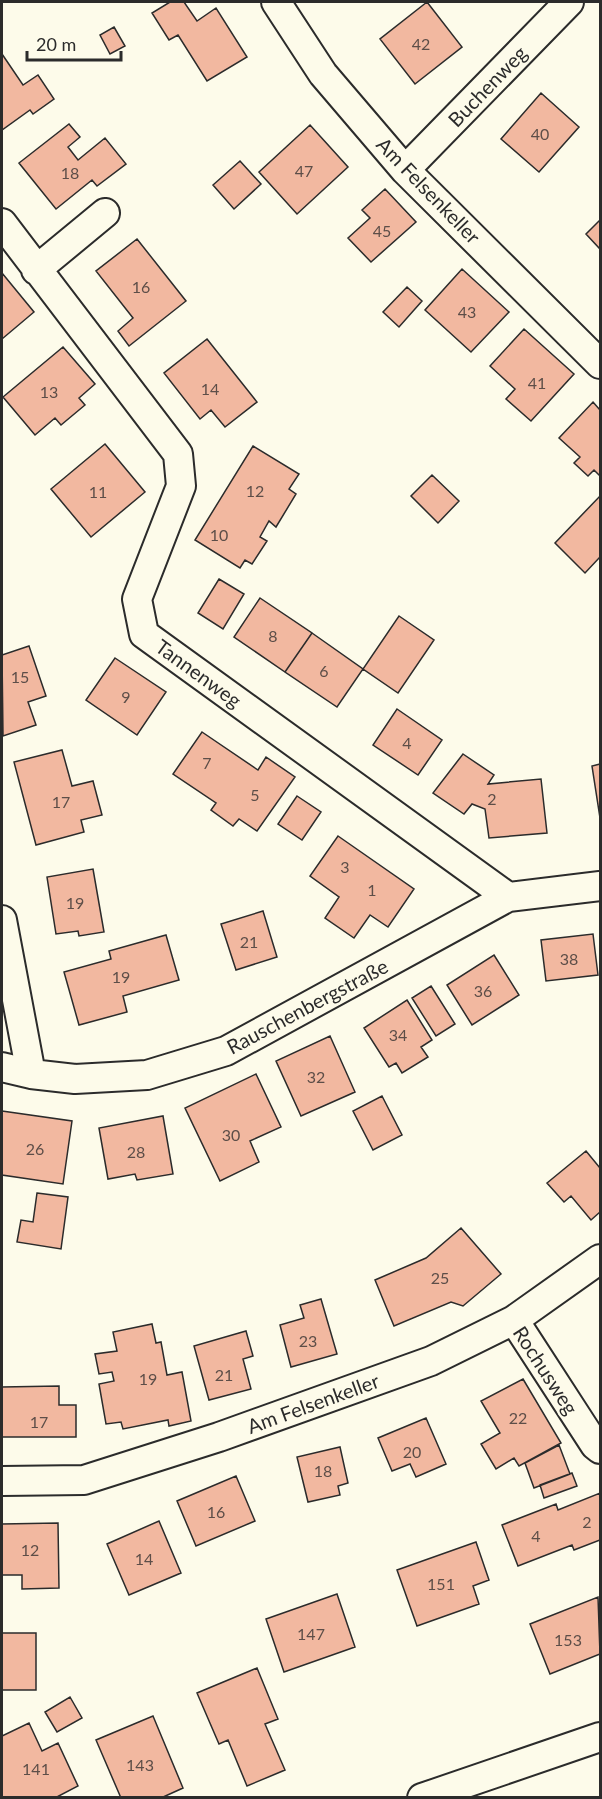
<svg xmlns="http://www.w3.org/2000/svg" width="602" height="1799" font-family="Lato,sans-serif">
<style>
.building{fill:#f2b8a0;stroke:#2b2b2b;stroke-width:1.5}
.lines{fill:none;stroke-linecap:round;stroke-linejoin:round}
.street-casing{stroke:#2b2b2b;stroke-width:32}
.street{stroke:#fdfbea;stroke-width:28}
.labels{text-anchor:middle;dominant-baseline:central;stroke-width:4.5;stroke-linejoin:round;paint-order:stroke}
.number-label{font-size:16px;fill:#5d4e48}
.street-label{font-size:20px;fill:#2b2b2b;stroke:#fdfbea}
</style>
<rect width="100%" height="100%" fill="#fdfbea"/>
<path class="building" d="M170 2H184L197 21 216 8 247 57 207 81 178 35 169 40 152 13Z
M427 2 462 47 415 84 380 39Z
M114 27 125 46 110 54 100 35Z
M2 54 23 85 38 75 54 99 33 114 30 110 2 130Z
M541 93 579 127 539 172 501 139Z
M69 124 80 137 68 147 78 160 105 138 126 164 97 186 92 180 56 209 19 163Z
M310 125 348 167 297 214 259 172Z
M240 161 261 184 234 209 213 185Z
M385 189 416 222 371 262 348 238 370 218 362 210Z
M600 220V249L586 234Z
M137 239 186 301 129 346 118 331 133 318 96 271Z
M462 269 509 312 471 352 425 310Z
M2 273 34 312 2 339Z
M407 287 422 301 399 327 383 312Z
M524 329 574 374 531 421 506 399 515 389 490 366Z
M207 339 257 402 225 427 211 410 200 419 164 373Z
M63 347 95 384 79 398 85 405 61 425 55 418 35 435 3 397Z
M593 402 600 410V476L594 470 588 476 574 463 580 457 559 438Z
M105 444 145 492 91 537 51 489Z
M253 446 299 474 289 489 296 494 276 527 269 521 260 537 267 541 252 564 245 560 240 568 195 540Z
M432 475 459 501 438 523 411 496Z
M600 496V557L585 573 555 543Z
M219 579 244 594 223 629 198 613Z
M260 598 312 633 285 672 234 637Z
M399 616 434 640 398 693 363 669Z
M312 633 363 669 337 707 285 672Z
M29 646 46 696 28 702 36 725 3 736 2 655Z
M115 658 166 692 137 735 86 700Z
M397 709 442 740 418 775 373 745Z
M202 732 258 770 266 757 295 777 257 831 239 819 233 826 211 810 216 803 173 774Z
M62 750 72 786 93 781 102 815 81 820 84 832 36 845 14 762Z
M463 754 494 775 488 784 541 779 547 833 489 838 485 809 472 804 464 814 433 793Z
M600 764V818L592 766Z
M297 796 321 812 302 840 278 824Z
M338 836 414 889 388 927 370 915 354 938 325 918 339 897 310 876Z
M93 869 104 932 79 936 78 931 56 934 47 877Z
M263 911 277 957 236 970 221 924Z
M593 934 598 975 546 981 541 940Z
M166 935 179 980 123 996 127 1012 79 1025 64 972 111 959 109 951Z
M494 955 519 995 472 1025 447 985Z
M431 986 455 1024 436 1036 412 998Z
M407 1000 432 1040 421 1047 428 1057 402 1073 396 1063 389 1067 364 1028Z
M330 1036 355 1092 301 1116 276 1061Z
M256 1074 281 1127 250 1141 259 1162 220 1181 185 1108Z
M382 1096 402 1135 373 1150 353 1111Z
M2 1111 72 1121 63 1184 2 1175Z
M163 1116 173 1174 137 1180 135 1174 108 1179 99 1128Z
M586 1151 600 1168V1212L591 1220 571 1196 564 1202 547 1183Z
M37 1193 68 1197 61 1249 17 1242 21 1220 33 1222Z
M461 1228 501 1274 463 1306 451 1302 394 1326 375 1280 426 1258Z
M321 1299 337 1354 291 1367 280 1325 304 1318 300 1305Z
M152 1324 156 1343 161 1342 167 1375 182 1372 191 1421 169 1426 168 1420 123 1429 121 1422 106 1424 99 1384 114 1381 112 1372 99 1374 95 1354 117 1351 113 1332Z
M246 1331 253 1356 243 1359 251 1389 209 1400 194 1346Z
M523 1379 561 1443 519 1466 514 1458 496 1469 481 1444 500 1433 481 1401Z
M59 1386V1405H76V1437H2V1387Z
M426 1418 446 1464 416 1477 410 1464 392 1471 378 1438Z
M559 1445 570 1474 534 1488 525 1463Z
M340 1447 348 1483 338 1486 340 1495 308 1502 297 1457Z
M572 1473 577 1486 544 1498 540 1485Z
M236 1476 255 1521 196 1546 177 1501Z
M600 1493V1540L574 1550 572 1545 518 1566 502 1525 556 1504 558 1510Z
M159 1521 181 1573 129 1595 107 1544Z
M58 1523 59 1588 22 1589V1575H2V1524Z
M476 1542 489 1580 473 1586 479 1604 417 1626 397 1570Z
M337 1594 355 1647 284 1672 266 1619Z
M598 1597 600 1654 550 1674 530 1624Z
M2 1633H36V1690H2Z
M257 1668 278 1719 265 1724 285 1770 247 1786 228 1740 219 1744 197 1693Z
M70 1697 82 1718 57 1732 45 1712Z
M153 1716 183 1788 161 1798H121L96 1740Z
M29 1723 42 1751 58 1743 78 1786 55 1798H2V1736Z"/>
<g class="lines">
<g class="street-casing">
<path id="street" d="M276 2 323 74 405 170 600 364
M405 170 569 2
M2 223 178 454 181 486 137 599 144 634 508 897
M36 270 105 213
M2 920 31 1074
M2 1067 31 1074 75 1079 147 1075 226 1051 508 897 600 886
M514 1320 595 1445 600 1449
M2 1481 84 1480 219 1437 431 1361 514 1320 600 1259
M422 1798 600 1737"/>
</g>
<use href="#street" class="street"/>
</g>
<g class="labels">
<g class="number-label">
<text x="421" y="43">42</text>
<text x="540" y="133">40</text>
<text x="304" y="170">47</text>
<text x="70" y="172">18</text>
<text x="382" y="230">45</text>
<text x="141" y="286">16</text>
<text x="467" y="311">43</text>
<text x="537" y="382">41</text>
<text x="210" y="388">14</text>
<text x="49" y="391">13</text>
<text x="255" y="490">12</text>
<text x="98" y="491">11</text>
<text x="219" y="534">10</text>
<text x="273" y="635">8</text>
<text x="324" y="670">6</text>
<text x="20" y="676">15</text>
<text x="126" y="696">9</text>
<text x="407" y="742">4</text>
<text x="207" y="762">7</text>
<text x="255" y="794">5</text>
<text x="492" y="798">2</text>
<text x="61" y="801">17</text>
<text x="345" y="866">3</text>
<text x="372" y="889">1</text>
<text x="75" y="902">19</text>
<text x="249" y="941">21</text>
<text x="569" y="958">38</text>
<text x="121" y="976">19</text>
<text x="483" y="990">36</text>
<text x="398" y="1034">34</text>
<text x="316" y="1076">32</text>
<text x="231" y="1134">30</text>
<text x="35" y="1148">26</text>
<text x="136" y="1151">28</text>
<text x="440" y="1277">25</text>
<text x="308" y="1340">23</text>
<text x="224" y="1374">21</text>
<text x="148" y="1378">19</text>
<text x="518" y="1417">22</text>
<text x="39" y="1421">17</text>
<text x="412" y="1451">20</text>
<text x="323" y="1470">18</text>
<text x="216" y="1511">16</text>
<text x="587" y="1521">2</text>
<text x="536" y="1535">4</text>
<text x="30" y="1549">12</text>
<text x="144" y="1558">14</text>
<text x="441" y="1583">151</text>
<text x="311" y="1633">147</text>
<text x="568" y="1639">153</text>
<text x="140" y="1764">143</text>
<text x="36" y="1768">141</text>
</g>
<g class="street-label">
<text transform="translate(487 86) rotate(-46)">Buchenweg</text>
<text transform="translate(429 190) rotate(46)">Am Felsenkeller</text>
<text transform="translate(199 673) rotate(36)">Tannenweg</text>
<text transform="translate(307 1006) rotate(-28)">Rauschenbergstraße</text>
<text transform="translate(546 1370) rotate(57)">Rochusweg</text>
<text transform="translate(313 1403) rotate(-20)">Am Felsenkeller</text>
</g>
</g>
<rect width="602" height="1799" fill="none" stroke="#2b2b2b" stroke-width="6"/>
<path d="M27 51v9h94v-9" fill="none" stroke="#2b2b2b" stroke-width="3"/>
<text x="36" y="51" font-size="18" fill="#2b2b2b" stroke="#fdfbea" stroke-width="4.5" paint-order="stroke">20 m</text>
</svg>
